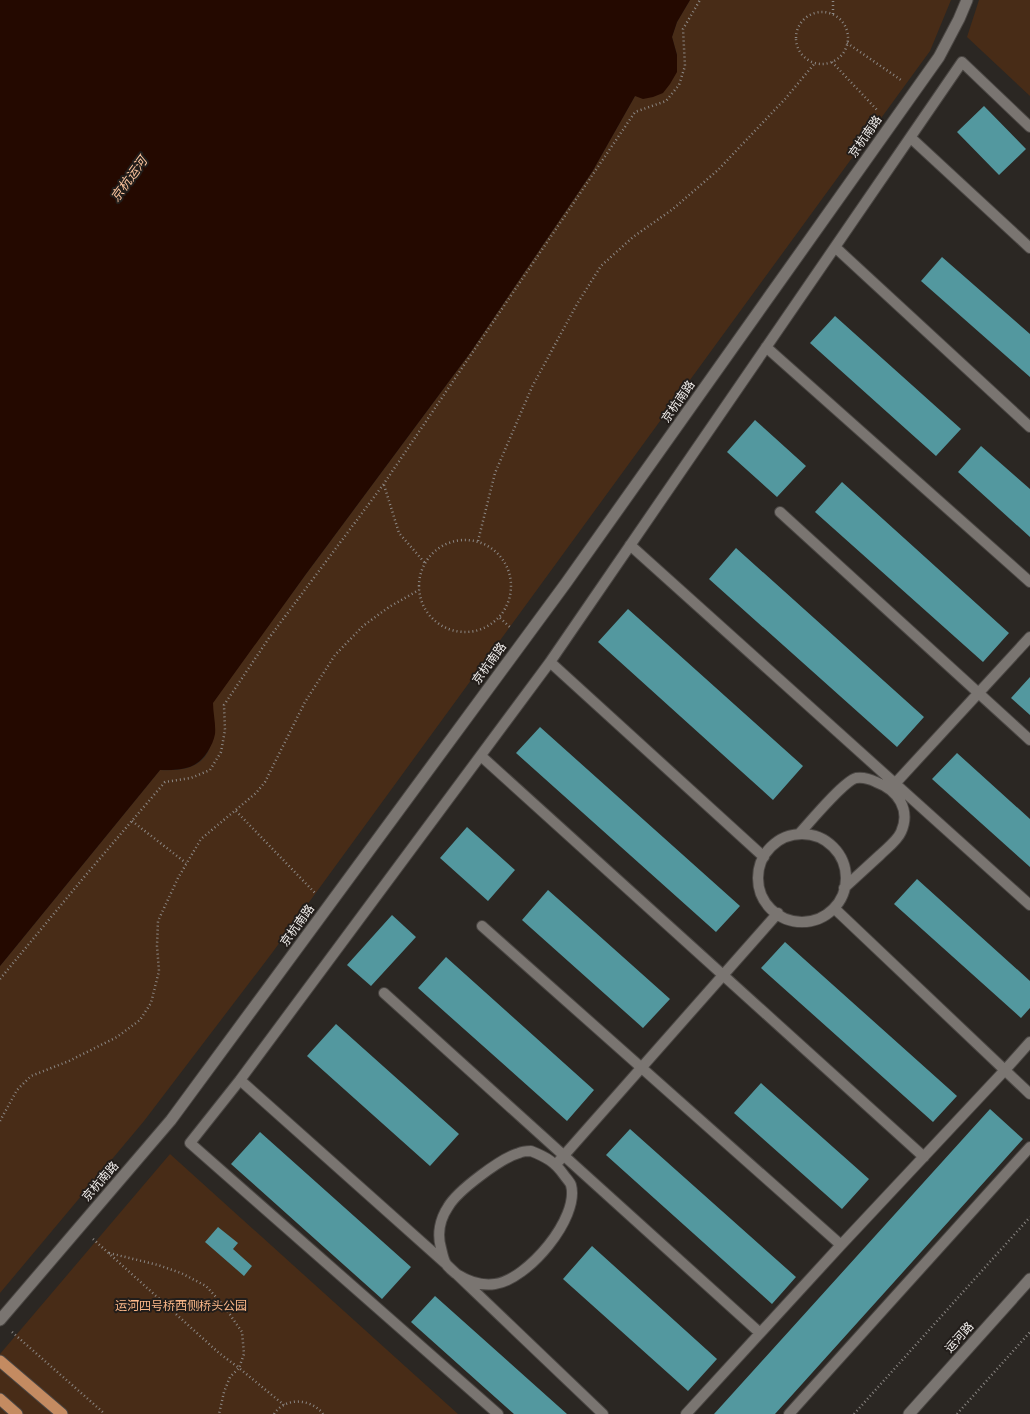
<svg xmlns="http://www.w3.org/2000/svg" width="1030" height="1414" font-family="Overpass,'Noto Sans SC',sans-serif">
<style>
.green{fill:#482c17}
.water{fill:#240900}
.building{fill:#53989f}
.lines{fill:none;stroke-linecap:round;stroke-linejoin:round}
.service-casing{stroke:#4a4643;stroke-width:12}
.tertiary-casing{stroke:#4a4643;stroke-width:13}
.primary-casing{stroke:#4a4643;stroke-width:13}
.path{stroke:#8c8885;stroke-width:2.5;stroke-dasharray:1 3;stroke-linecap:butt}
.service{stroke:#7a7571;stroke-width:10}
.tertiary{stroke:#7a7571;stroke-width:11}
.primary{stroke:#c48b61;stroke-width:11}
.labels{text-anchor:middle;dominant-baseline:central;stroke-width:4;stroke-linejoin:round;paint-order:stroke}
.street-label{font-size:12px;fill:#f3f0ee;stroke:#221d1a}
.park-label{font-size:12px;fill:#fcb889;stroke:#221d1a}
.water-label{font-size:13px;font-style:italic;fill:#fac39d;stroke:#221d1a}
</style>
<rect width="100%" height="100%" fill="#2b2723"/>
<path class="green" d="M690 0H951L930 51 272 953 144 1121 0 1293V966L160 770C210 773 217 747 212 703L306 574 470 353 592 172 635 96 677 55 672 37 677 22Z
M979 0H1030V96L967 37Z
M170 1154 458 1414H0V1354Z"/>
<path class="water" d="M0 0H690L677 22 672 37 677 55V72L670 84 663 93 653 97 643 99 635 96 592 172 470 353 306 574 213 703C213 713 216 724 215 734 214 740 211 746 208 751 196 770 181 770 160 770L0 966Z"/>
<path class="building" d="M984 106 1026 149 999 175 957 132Z
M942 257 1030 334V377L921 281Z
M835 316 961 429 936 456 810 343Z
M755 420 806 466 777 497 727 452Z
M981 446 1030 489V537L958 472Z
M842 482 1009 633 983 662 815 512Z
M736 548 924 717 897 747 709 579Z
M628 609 803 766 773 800 598 642Z
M1030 677V715L1011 698Z
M540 727 740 906 716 932 516 753Z
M957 753 1030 819V867L932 779Z
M467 827 515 870 488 901 440 858Z
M917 879 1030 981V1008L1021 1018 894 904Z
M548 890 670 999 643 1028 522 920Z
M392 915 416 937 371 986 347 965Z
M785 942 957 1096 933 1122 761 968Z
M446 957 594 1090 567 1121 418 988Z
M336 1024 459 1134 430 1166 307 1056Z
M761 1083 869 1179 842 1209 734 1113Z
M990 1109 1023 1139 775 1414H714Z
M630 1129 796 1277 772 1304 606 1155Z
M260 1132 411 1267 382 1299 231 1164Z
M218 1227 238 1243 233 1249 252 1266 244 1276 205 1242Z
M592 1246 717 1359 688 1391 563 1279Z
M435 1296 567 1414H514L411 1322Z"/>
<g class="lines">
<g class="service-casing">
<path id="service" d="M911 138 1030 248
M835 247 1030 427
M766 347 1030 582
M780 512 1030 740
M630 545 1030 905
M550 662 764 857
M481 756 924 1157
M891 788 1030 637
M799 834C809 823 844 781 856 778 863 777 870 779 876 782 898 790 911 810 901 832 897 841 887 848 880 855 868 866 856 877 844 888
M758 878a44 44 0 1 1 88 0a44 44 0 1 1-88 0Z
M834 908 1030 1094
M482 926 841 1245
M384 993 760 1333
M240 1080 445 1263 603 1414
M531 1151C546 1157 555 1162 564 1175 566 1178 570 1182 571 1185 580 1218 527 1280 495 1284 481 1286 467 1281 455 1273 444 1264 444 1261 441 1248 437 1234 440 1219 448 1207 457 1191 501 1158 519 1153 523 1151 527 1151 531 1151Z
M559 1161 778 913
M498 1414 190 1143 240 1080 550 662 962 62 1030 127
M686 1414 841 1245 1005 1070 1030 1042
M789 1414 1030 1147"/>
</g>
<g class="tertiary-casing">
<path id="tertiary" d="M0 1320 171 1120 566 583 939 57 959 19 967 0
M909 1414 1030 1279"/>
</g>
<g class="primary-casing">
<path id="primary" d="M0 1361 62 1414
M0 1399 17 1414"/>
</g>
<path class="path" d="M796 38a26 26 0 1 1 52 0a26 26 0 1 1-52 0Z
M833 14V0
M847 43 901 80
M832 62 878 111
M384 485 399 533 425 563
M419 586a46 46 0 1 1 92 0a46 46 0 1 1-92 0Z
M478 541 495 473 532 387 577 304 601 266 633 237 673 209 718 170 785 99 815 63
M500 618 511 628
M236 811 316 894
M132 821 186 863
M0 979 85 876 165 782 191 778 210 770 221 752 225 730 224 705 269 638 383 485 635 112 666 101 679 85 685 66 683 29 700 0
M0 1121 17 1090 31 1076 69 1061 117 1037 140 1020 151 1003 159 971 157 946 158 921 178 878 201 839 256 793 265 782 305 702 335 655 363 626 389 607 419 590
M93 1239 219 1353 239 1368 230 1377 224 1392 219 1414
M109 1253 158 1265 181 1273 206 1286 224 1306 242 1332 244 1354 239 1368 284 1405
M12 1332 105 1414
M274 1414C285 1397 311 1398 323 1414
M854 1414 1030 1217
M957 1414 1030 1332"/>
<use href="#service" class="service"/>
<use href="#tertiary" class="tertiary"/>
<use href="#primary" class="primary"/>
</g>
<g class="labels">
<g class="street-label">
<text transform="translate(866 137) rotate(-55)">京杭南路</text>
<text transform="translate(679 402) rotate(-55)">京杭南路</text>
<text transform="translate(490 664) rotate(-54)">京杭南路</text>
<text transform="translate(298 926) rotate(-54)">京杭南路</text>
<text transform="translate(101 1182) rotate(-49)">京杭南路</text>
<text transform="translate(960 1338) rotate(-48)">运河路</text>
</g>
<g class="park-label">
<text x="181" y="1307">运河四号桥西侧桥头公园</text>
</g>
<g class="water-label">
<text transform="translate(130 180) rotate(-54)">京杭运河</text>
</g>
</g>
</svg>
